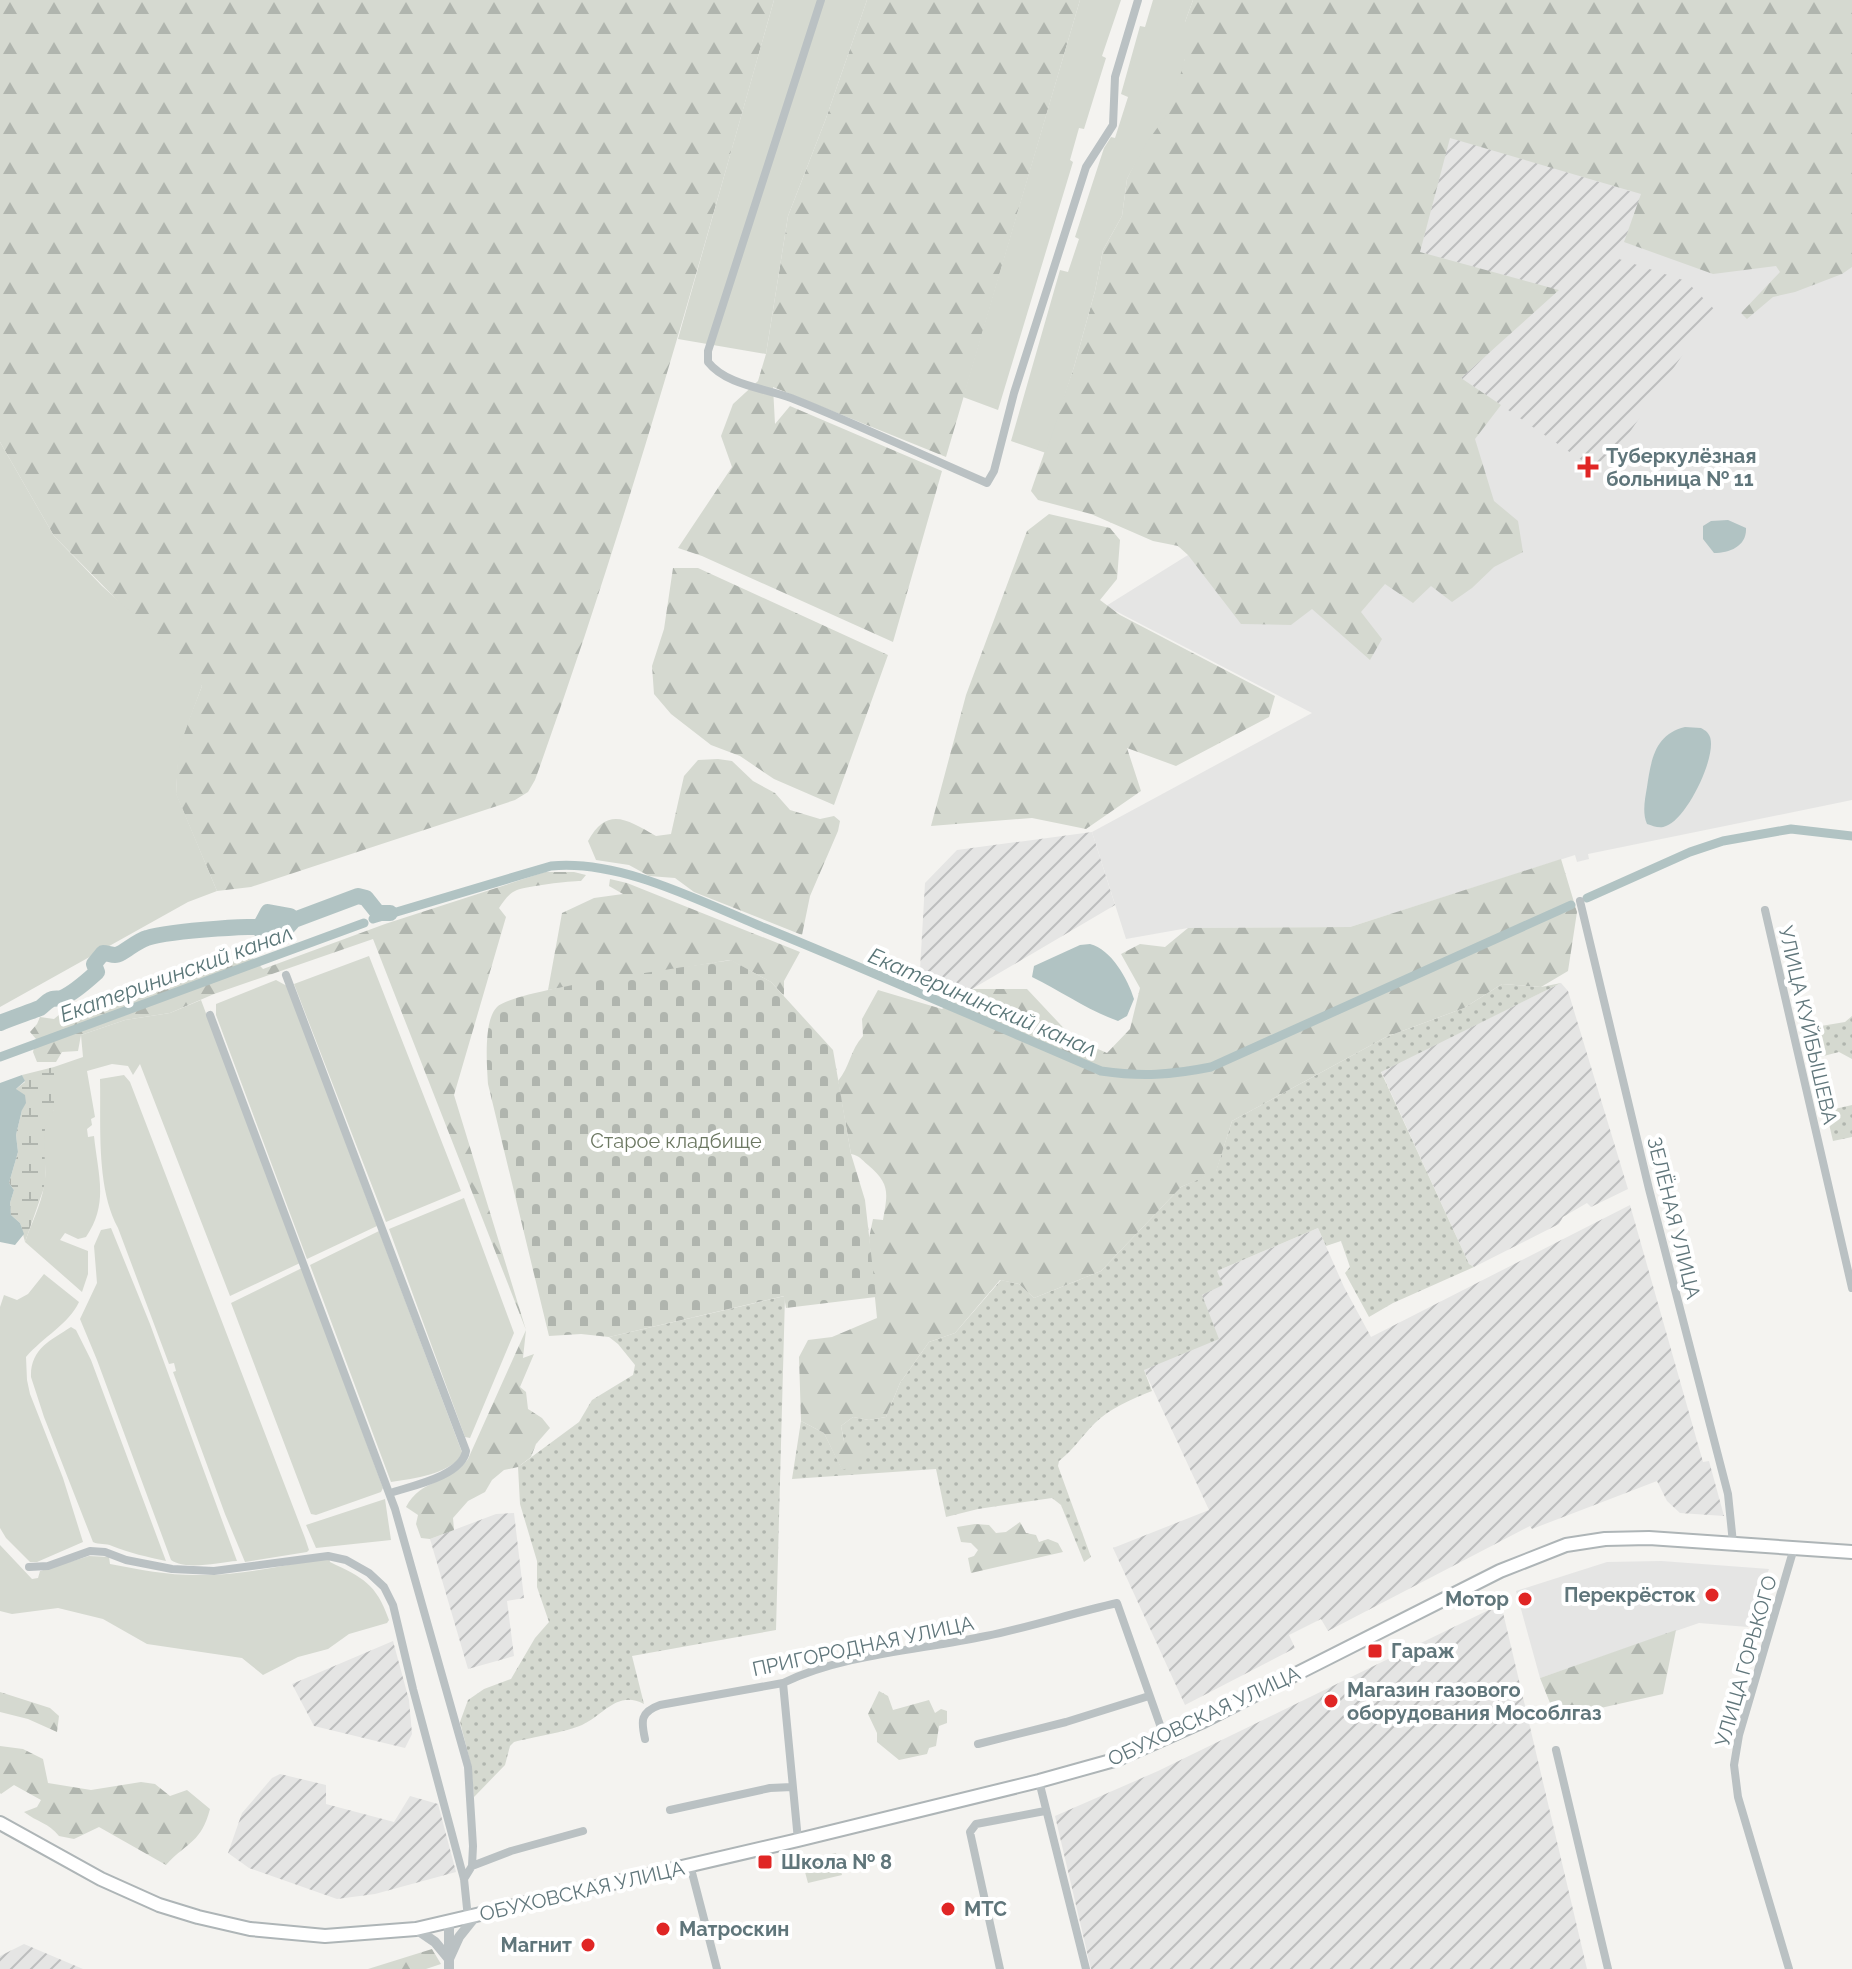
<svg xmlns="http://www.w3.org/2000/svg" width="1852" height="1969" font-family="Raleway,sans-serif">
<style>
.built{fill:#e5e5e4}
.industrial{fill:url(#industrial-furrows)}
.grass{fill:url(#grass-dots)}
.forest{fill:url(#forest-firs)}
.wetland{fill:url(#wetland-marsh)}
.cemetery{fill:url(#cemetery-stones)}
.garden{fill:#d5d9d0}
.water{fill:#b1c3c3}
.lines{fill:none;stroke-linecap:round;stroke-linejoin:round}
.canal{stroke:#b1c3c3;stroke-width:9}
.river{stroke:#b1c3c3;stroke-width:16}
.primary-casing{stroke:#aeb5b7;stroke-width:16}
.minor{stroke:#bac1c3;stroke-width:8}
.tertiary{stroke:#bac1c3;stroke-width:10}
.primary{stroke:#fff;stroke-width:12}
.poi-dot{fill:#e02625;stroke:#fff;stroke-width:3}
.labels{text-anchor:middle;dominant-baseline:central;stroke-width:8;stroke-linejoin:round;paint-order:stroke}
.poi-label{font-size:20px;font-weight:bold;fill:#60767b;stroke:#fff;text-anchor:start}
.street-label{font-size:20px;fill:#60767b;stroke:#fff}
.park-label{font-size:20px;fill:#6c7862;stroke:#fff}
.water-label{font-size:22px;font-style:italic;fill:#5a7678;stroke:#fff}
</style>
<defs>
<pattern id="industrial-furrows" width="10" height="10" patternUnits="userSpaceOnUse" patternTransform="scale(2)"><rect width="10" height="10" fill="#e5e5e4"/><path d="M-1 1l2-2M0 10L10 0M9 11l2-2" fill="none" stroke="#bdbebe"/></pattern>
<pattern id="grass-dots" width="8" height="8" patternUnits="userSpaceOnUse" patternTransform="scale(2)"><rect width="8" height="8" fill="#d5d9d0"/><path d="M2 2h.1M6 6h.1" fill="none" stroke="#b0b5ae" stroke-width="1.8" stroke-linecap="round"/></pattern>
<pattern id="forest-firs" width="22" height="20" patternUnits="userSpaceOnUse" patternTransform="scale(2)"><rect width="22" height="20" fill="#d5d9d0"/><path d="M5 1l3.5 6h-7zM16 11l3.5 6h-7z" fill="#b0b5ae"/></pattern>
<pattern id="wetland-marsh" width="20" height="14" patternUnits="userSpaceOnUse" patternTransform="scale(2)"><rect width="20" height="14" fill="#d5d9d0"/><path d="M1 5h8M5 5V1M11 12h8M15 12V8" fill="none" stroke="#b0b5ae"/></pattern>
<pattern id="cemetery-stones" width="16" height="16" patternUnits="userSpaceOnUse" patternTransform="scale(2)"><rect width="16" height="16" fill="#d5d9d0"/><path d="M2 7V4a2 2 0 0 1 4 0v3zM10 15v-3a2 2 0 0 1 4 0v3z" fill="#b0b5ae"/></pattern>
</defs>
<rect width="100%" height="100%" fill="#f4f3f0"/>
<path class="built" d="M1450 137 1852 242V800L1588 854 1589 859 1577 862 1575 855 1350 927 1188 928 1126 939 1092 832 1312 713 1106 606 1188 555Z
M1661 1561 1769 1569 1748 1627 1699 1623 1540 1678 1516 1591 1607 1562Z"/>
<path class="industrial" d="M1450 137 1642 195 1619 259 1686 281 1714 309 1608 464 1596 470 1461 378 1558 290 1420 252Z
M1092 832 1115 905 972 989 937 991 920 970 925 883 957 850Z
M1561 983 1568 991 1628 1189 1591 1207 1587 1203 1563 1217 1559 1224 1474 1267 1469 1264 1381 1071Z
M1630 1205 1703 1462 1709 1461 1724 1516 1680 1513 1667 1501 1657 1481 1532 1529 1530 1526 1328 1631 1321 1619 1289 1635 1295 1648 1185 1705 1113 1548 1209 1510 1144 1370 1202 1295 1217 1271 1318 1228 1344 1287 1371 1337Z
M514 1513 524 1598 507 1601 514 1656 468 1669 430 1539 496 1514Z
M1501 1604 1587 1969H1091L1055 1816 1158 1771Z
M393 1641 409 1700 412 1734 405 1748 314 1726 292 1684Z
M280 1774 326 1785V1804L394 1822 410 1796 438 1804 456 1872 375 1894 337 1899 249 1868 228 1853 242 1813 272 1778Z
M24 1944 83 1969H0V1956Z"/>
<path class="grass" d="M1561 983 1381 1072 1469 1264 1474 1267 1393 1303 1369 1317 1345 1273 1350 1267 1341 1241 1326 1246 1318 1228 1217 1271 1223 1285 1202 1295 1219 1339 1144 1370 1152 1391C1132 1399 1110 1408 1095 1423 1081 1437 1076 1447 1059 1461L1058 1466 1091 1557 1084 1562 1061 1505 1052 1498 978 1509 946 1517 936 1469 792 1479 801 1421 824 1433 842 1469 844 1441 841 1426 853 1417 869 1420 886 1417 900 1383 929 1342 955 1333 1001 1280 1019 1284 1034 1298 1101 1271 1181 1187 1216 1171 1232 1121 1386 1037 1464 1008 1502 984 1541 987Z
M1852 1016V1059L1839 1052 1816 1058 1798 1020 1809 1028 1845 1022Z
M1852 1105V1137L1833 1141 1826 1111Z
M785 1296 776 1630 632 1656 644 1704C617 1690 604 1715 582 1725 566 1732 533 1737 514 1742L510 1746 505 1765 474 1797 471 1765 460 1722 468 1700 484 1689 511 1679 535 1638 549 1622 537 1587V1561L520 1504 518 1467 579 1422 592 1400 633 1375 635 1365 618 1344 609 1337Z"/>
<path class="forest" d="M0 0H774C700 262 627 524 535 780L528 792 515 800 251 887 217 891 176 794 178 748 202 686 54 536 0 442Z
M867 0H1080L946 457 773 387 775 424 790 406 942 471 893 642 702 556 678 548 732 467 721 436 733 404 758 381 766 354 788 216 825 121Z
M1193 0H1852V267L1842 274 1795 292 1773 297 1747 319 1741 313 1780 272 1776 266 1713 274 1624 242 1641 194 1450 138 1420 252 1559 290 1461 378 1501 405 1475 439 1494 501 1518 521 1523 552 1494 567 1472 588 1452 602 1431 586 1413 603 1385 584 1361 612 1382 639 1370 660 1312 609 1291 625 1241 624 1188 555 1178 546 1153 541 1091 514 1038 500 1031 491 1074 367 1095 291 1103 250 1122 216 1127 179 1185 59V22Z
M1049 514 1110 528 1120 540 1117 579 1100 600 1120 615 1275 696 1269 717 1176 766 1127 748 1141 791 1086 829 1032 818 931 826 966 695 1027 531Z
M673 568H698L888 655 834 805 774 779 740 756 711 745 671 714 654 694 652 666 664 629Z
M718 759 732 761 753 781 775 793 790 810 820 819 834 816 840 821 838 831 810 896 802 935 694 892 675 878 649 876 629 865 596 860 588 841C607 806 627 819 656 836L671 834 684 776 698 760Z
M1561 859 1577 912 1568 971 1541 987 1502 984 1464 1008 1386 1037 1232 1121 1216 1172 1181 1187 1101 1271 1034 1298 1019 1284 1000 1280 955 1333 929 1342 900 1383 886 1417 869 1420 853 1417 841 1426 844 1441 861 1439 868 1451 858 1465 842 1470 824 1433 801 1421 799 1357 808 1340 832 1337 877 1318 869 1238 873 1219 883 1220C888 1192 890 1184 868 1165 861 1159 860 1156 851 1154L838 1081C850 1067 850 1050 863 1036L862 1019 878 990 942 1009 972 989H1027L1073 1038 1107 1053 1130 1029 1140 988 1121 954 1140 944 1165 947 1188 928 1350 927Z
M545 872H574L586 875 581 881C570 881 527 886 517 890 509 893 504 901 499 908L506 917 454 1095 526 1330 523 1358 534 1354 520 1387 526 1392 528 1409 542 1418 550 1428 536 1444 531 1457 518 1467 504 1470 492 1480 485 1492 468 1501 453 1518 454 1530 430 1539 421 1538 416 1524 418 1515 406 1507C421 1478 451 1484 468 1459L526 1330 373 939 214 994 170 1013 125 1020 81 1035 78 1051 62 1052 56 1062H37L33 1052 36 1039 30 1032 37 1024 40 1017 54 1019 60 1014 75 1013 89 1003 101 1005 109 1002C120 979 224 959 252 957L263 969 385 924Z
M610 879 627 883 800 952 784 981V996L771 982 730 960 548 990 562 913 594 898 623 894 609 886Z
M1020 1522 1026 1533 1036 1535 1039 1542 1048 1539 1058 1543 1063 1552 971 1573 968 1558 974 1556 978 1550 971 1543 961 1542 957 1527 975 1524 989 1525 996 1533 1006 1532Z
M1676 1630 1663 1694 1556 1718 1540 1678Z
M879 1691 888 1696 893 1710 929 1700 935 1713 941 1709 947 1711V1723L939 1726 936 1746 929 1748 927 1754 899 1760 877 1742V1733L868 1714Z
M0 1692 50 1708 59 1716 57 1732 28 1719 0 1712Z
M0 1746 23 1749 43 1759 48 1783 91 1790 141 1782 155 1784 170 1796 187 1790 210 1809C201 1843 188 1841 166 1865L99 1827 74 1839 59 1836C49 1823 37 1822 24 1812L37 1807 41 1800 14 1785 1 1794 0 1793Z
M432 1949 441 1964 426 1969H368Z"/>
<path class="wetland" d="M54 1067V1110L45 1137V1185L25 1242 20 1223 11 1215 10 1203 14 1190 9 1183 18 1152 16 1135 22 1110 16 1089 25 1082 22 1075Z"/>
<path class="cemetery" d="M731 960 771 982 833 1050 851 1154 865 1200 876 1297 786 1308 784 1296 609 1337 581 1334 549 1336 488 1084C487 1066 483 1021 497 1007 514 989 695 966 731 960Z"/>
<path class="garden" d="M774 0H867L825 121 788 216 766 354 678 339Z
M1080 0H1121L1102 56 1106 58 1084 129 1079 128 1070 160 1073 162 998 410 963 397Z
M1153 0H1193L1185 22V59L1170 110 1145 145 1127 179 1122 216 1103 250 1095 291 1074 367 1046 453 1011 441 1060 270 1068 272 1079 239 1075 237 1104 148 1111 137 1115 138 1128 97 1121 94 1140 26 1145 27Z
M0 442 54 536 102 586 186 661 202 686 179 748 176 793 217 891 188 902 0 1007Z
M369 956 461 1191 386 1222 294 984Z
M276 980 287 986 377 1226 307 1259 216 1015V1004Z
M201 1000 300 1263 230 1296 140 1064 133 1075 128 1066 112 1064 87 1071 95 1117 91 1119 92 1125 87 1129 88 1137 94 1136C98 1175 109 1203 86 1237L78 1239 65 1233 60 1240 88 1251V1274L82 1292 25 1242C31 1224 41 1205 44 1186 49 1162 36 1130 54 1110V1067L83 1057 81 1035 125 1020 170 1013Z
M124 1075 130 1082 305 1538 309 1550 307 1552 245 1562 225 1514 173 1372 176 1371 174 1363 169 1364 118 1228C96 1188 101 1125 100 1079Z
M464 1198 514 1333 470 1438 465 1437 389 1229Z
M111 1228 150 1324 237 1561C219 1562 187 1571 171 1560L97 1360 80 1319 97 1283 94 1246 101 1230Z
M379 1231 463 1455C446 1475 416 1478 391 1482L310 1265Z
M302 1268 383 1488 381 1492 316 1515 311 1514 231 1303Z
M44 1274 79 1302C69 1324 43 1337 26 1357L27 1380 30 1394 63 1478 83 1542 37 1562H30L6 1538 0 1528V1307L4 1295 17 1300 28 1294Z
M71 1327 76 1330 91 1360 166 1561C147 1557 130 1553 112 1546 106 1543 99 1545 93 1542L44 1417 31 1377C30 1349 51 1340 71 1327Z
M385 1499 391 1540 316 1548 306 1525Z
M0 1545 32 1579 38 1578 40 1571 89 1556 109 1557 110 1564C141 1570 172 1576 204 1575 246 1575 288 1564 329 1558L330 1562C363 1578 376 1583 389 1620L387 1623 349 1634 328 1649 298 1657 263 1675 242 1658 147 1644 103 1619 58 1608 12 1614 0 1611Z
M836 1853 842 1875 808 1883 802 1861Z"/>
<path class="water" d="M1728 520 1746 528C1747 546 1730 553 1714 553L1703 539V526L1711 521Z
M1685 727 1701 728C1706 731 1708 732 1710 737 1717 757 1686 820 1666 826 1660 829 1653 826 1647 824 1642 813 1645 799 1647 787 1651 760 1655 734 1685 727Z
M1090 944C1111 949 1128 979 1134 999L1127 1016 1118 1021C1087 1010 1061 991 1032 977L1034 966 1080 945Z
M22 1075 25 1081 16 1089 25 1095 26 1103 22 1110 16 1135 18 1152 9 1183 14 1190 10 1203 11 1215 20 1223 24 1234 15 1245 0 1242V1083Z"/>
<g class="lines">
<path class="canal" d="M1587 898 1690 852 1723 841 1791 829 1852 836
M373 919 551 866C621 859 701 902 765 928 878 974 989 1023 1101 1071 1142 1077 1171 1075 1211 1067L1571 905
M0 1057 364 923"/>
<path class="river" d="M259 929 268 912 290 916 294 920
M0 1023C12 1018 27 1013 40 1008 43 1006 46 1002 50 1000 53 998 58 999 62 998 74 993 87 981 97 972L94 964 103 953C107 953 111 955 115 955 122 955 136 941 147 938 168 931 267 923 286 929L294 920 358 896 366 898 378 913H390"/>
<g class="primary-casing">
<path id="primary" d="M0 1823 101 1879 159 1905 198 1917 250 1929 325 1936 416 1929 798 1840 1039 1781 1118 1759 1201 1722 1500 1571 1566 1545 1605 1539 1649 1538 1852 1552"/>
</g>
<path class="minor" d="M821 0 708 351V362C726 385 764 388 791 398 857 424 922 455 987 483L994 471 1014 393 1086 167 1113 125 1115 77 1138 0
M1580 901 1649 1189 1728 1494 1733 1543
M1765 910 1852 1288
M286 975 466 1451C462 1476 411 1486 390 1493
M210 1015 395 1509 468 1767 473 1846 472 1866 464 1879
M29 1567 48 1566 90 1551 105 1552 126 1560 172 1569 214 1571 328 1556 346 1560 369 1573 384 1587 393 1605 413 1689 464 1879 468 1918
M783 1683 798 1840
M645 1739C641 1721 640 1712 660 1705L783 1683C843 1654 920 1650 986 1636 1030 1627 1073 1613 1117 1603L1165 1739
M978 1744 1066 1722 1149 1696
M1556 1750 1608 1969
M1039 1781 1086 1969
M670 1810 770 1788 792 1787
M690 1865 717 1969
M472 1866 511 1851 583 1831
M1000 1969 970 1832 976 1824 1045 1811
M1789 1969 1738 1797 1734 1765 1739 1735 1794 1548"/>
<path class="tertiary" d="M449 1922V1969
M416 1929 435 1942 449 1959
M449 1959 459 1937 475 1917"/>
<use href="#primary" class="primary"/>
</g>
<g class="poi-dot">
<path d="M1584 455h8v8h8v8h-8v8h-8v-8h-8v-8h8z"/>
<circle cx="1712" cy="1595" r="8"/>
<circle cx="1525" cy="1599" r="8"/>
<rect x="1367" y="1643" width="16" height="16" rx="4"/>
<circle cx="1331" cy="1701" r="8"/>
<rect x="757" y="1854" width="16" height="16" rx="4"/>
<circle cx="948" cy="1909" r="8"/>
<circle cx="663" cy="1929" r="8"/>
<circle cx="588" cy="1945" r="8"/>
</g>
<g class="labels">
<g class="poi-label">
<text x="1606" y="456">Туберкулёзная<tspan x="1606" dy="23">больница № 11</tspan></text>
<text x="1696" y="1595" text-anchor="end">Перекрёсток</text>
<text x="1509" y="1599" text-anchor="end">Мотор</text>
<text x="1391" y="1651">Гараж</text>
<text x="1347" y="1690">Магазин газового<tspan x="1347" dy="23">оборудования Мособлгаз</tspan></text>
<text x="781" y="1862">Школа № 8</text>
<text x="964" y="1909">МТС</text>
<text x="679" y="1929">Матроскин</text>
<text x="572" y="1945" text-anchor="end">Магнит</text>
</g>
<g class="street-label">
<text transform="translate(1808 1025) rotate(77)">УЛИЦА КУЙБЫШЕВА</text>
<text transform="translate(1674 1218) rotate(76)">ЗЕЛЁНАЯ УЛИЦА</text>
<text transform="translate(863 1646) rotate(-12)">ПРИГОРОДНАЯ УЛИЦА</text>
<text transform="translate(1746 1661) rotate(-74)">УЛИЦА ГОРЬКОГО</text>
<text transform="translate(1204 1716) rotate(-25)">ОБУХОВСКАЯ УЛИЦА</text>
<text transform="translate(582 1891) rotate(-13)">ОБУХОВСКАЯ УЛИЦА</text>
</g>
<g class="park-label">
<text x="676" y="1141">Старое кладбище</text>
</g>
<g class="water-label">
<text transform="translate(176 973) rotate(-20)">Екатерининский канал</text>
<text transform="translate(983 1002) rotate(23)">Екатерининский канал</text>
</g>
</g>
</svg>
